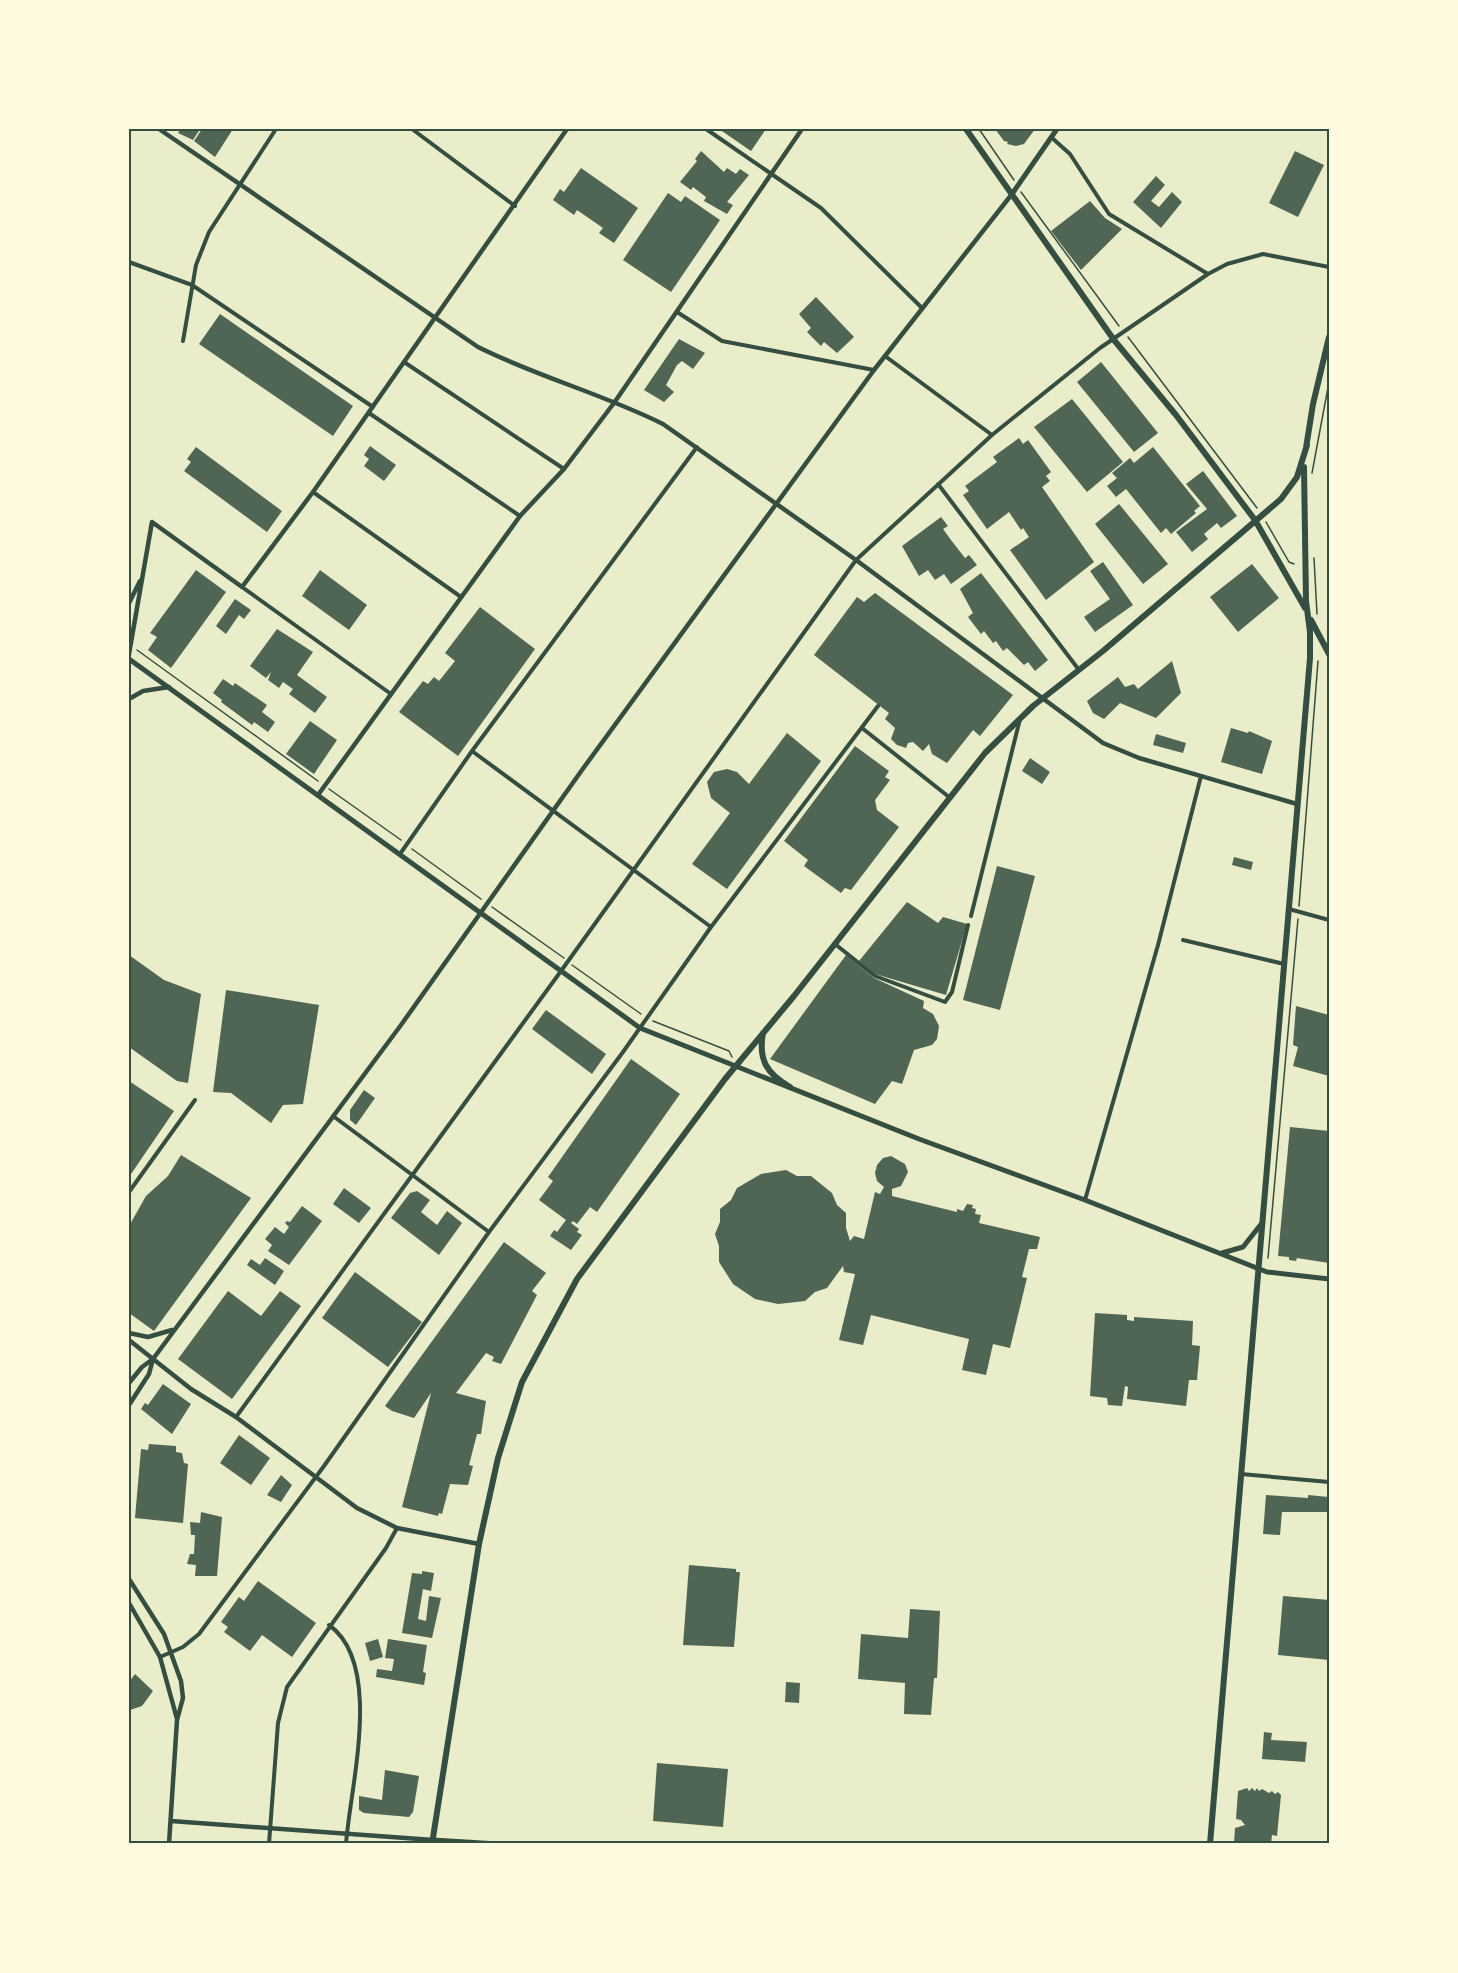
<svg xmlns="http://www.w3.org/2000/svg" width="1458" height="1973" font-family="Helvetica,sans-serif">
<style>
.building{fill:#4f6655}
.lines{fill:none;stroke-linecap:round;stroke-linejoin:round}
.path{stroke:#344e41;stroke-width:1.5}
.minor{stroke:#344e41;stroke-width:4}
.tertiary{stroke:#344e41;stroke-width:4.5}
.secondary{stroke:#344e41;stroke-width:5}
.primary{stroke:#344e41;stroke-width:6}
.neatline{fill:none;stroke:#344e41;stroke-width:2}
</style>
<rect width="100%" height="100%" fill="#e9edc9"/>
<path class="building" d="M181 129H200L193 140 178 133Z
M202 129H233L215 157 194 141Z
M719 129H766L751 151Z
M995 129H1035L1024 144 1016 146 1007 144 1008 142 1004 141Z
M701 151 724 172 727 168 736 174 740 169 749 175 727 202 733 205 727 214 704 201 706 197 693 187 691 190 680 182 697 161 695 159Z
M1295 151 1324 165 1298 217 1269 203Z
M581 168 638 208 614 243 599 233 603 228 577 210 574 215 553 200 560 189 564 192Z
M1156 176 1165 185 1151 201 1159 207 1172 192 1182 202 1161 228 1133 202Z
M668 193 681 202 685 196 720 220 671 292 623 260Z
M1090 201 1105 218 1122 229 1081 270 1051 231Z
M816 297 854 337 837 353 824 342 821 346 807 332 811 328 799 314Z
M220 314 353 406 333 436 199 344Z
M679 339 705 353 693 369 682 361 677 365 666 385 674 392 664 402 644 390Z
M1101 362 1158 433 1134 452 1077 382Z
M1072 399 1123 462 1087 492 1034 427Z
M1019 438 1023 444 1028 440 1051 472 1046 476 1050 481 1042 487 1094 562 1046 600 1010 550 1029 537 1023 528 1021 530 1009 512 987 529 963 495 969 491 965 486 997 462 993 457Z
M370 446 396 465 384 481 364 466 369 459 364 455Z
M196 447 282 511 267 532 184 471 191 462 187 459Z
M1153 447 1200 506 1194 511 1196 513 1171 534 1166 528 1161 533 1126 489 1116 497 1107 486 1117 478 1112 473 1130 458 1134 463Z
M1203 471 1237 516 1221 528 1217 523 1204 534 1208 539 1192 552 1176 532 1207 509 1186 484Z
M1119 504 1168 564 1143 584 1095 524Z
M941 517 948 526 943 529 951 540 965 558 969 555 977 565 951 584 944 574 935 580 928 570 919 576 902 546Z
M1103 562 1133 605 1095 632 1084 617 1110 599 1090 571Z
M1252 564 1279 598 1238 632 1210 597Z
M196 570 226 592 171 668 148 650 157 637 150 633Z
M320 570 367 605 349 630 302 596Z
M981 573 1048 660 1035 671 1028 662 1024 665 1007 648 1003 651 996 641 993 643 984 631 981 634 968 617 973 613 960 589Z
M875 593 1013 695 980 736 973 730 947 763 932 754 929 744 923 751 913 742 908 743 906 748 897 745 891 739 895 728 885 719 889 713 814 655 857 597 864 602Z
M235 599 251 610 244 619 239 615 226 634 216 626Z
M480 607 535 649 458 756 399 712 423 681 428 684 434 677 439 681 455 661 445 653Z
M277 629 313 652 297 675 327 697 315 713 289 694 293 689 283 682 279 688 268 680 271 672 266 678 250 666Z
M1172 661 1181 693 1156 718 1120 703 1104 719 1093 713 1087 701 1118 677 1125 687 1134 684 1138 689Z
M223 679 233 686 235 683 267 705 262 712 275 722 268 732 254 722 252 725 221 702 222 700 213 693Z
M310 721 337 740 314 774 286 754Z
M1231 728 1248 733 1249 731 1272 741 1262 774 1221 762Z
M787 733 821 761 727 889 692 864 730 813 711 798 707 782 714 772 727 769 737 772 749 784Z
M1156 734 1186 743 1183 753 1153 745Z
M855 746 889 771 885 777 890 780 875 800 877 810 899 827 851 890 845 888 841 893 804 866 808 860 784 841Z
M1030 758 1050 772 1042 784 1022 771Z
M1234 857 1253 862 1251 870 1232 865Z
M997 866 1035 876 1000 1010 963 1000Z
M907 902 938 923 943 917 967 924 946 995 875 974 859 961Z
M129 955 164 980 201 994 188 1083 177 1081 129 1047Z
M846 955 874 978 924 1001 923 1008 933 1014 939 1026 937 1039 932 1045 914 1050 902 1084 892 1081 875 1104 770 1059Z
M226 990 319 1005 303 1104 283 1105 271 1123 231 1093 213 1092Z
M1296 1006 1329 1015V1076L1293 1066 1298 1047 1293 1045Z
M546 1010 606 1054 592 1074 532 1029Z
M631 1059 680 1094 597 1212 590 1207 577 1224 573 1221 571 1223 579 1229 577 1232 582 1235 571 1250 550 1236 554 1230 557 1232 566 1220 539 1200 553 1181 548 1177Z
M129 1081 174 1111 129 1177Z
M364 1090 375 1098 356 1125 350 1120V1110Z
M1290 1127 1329 1131V1263L1297 1258 1296 1261 1289 1260V1257L1278 1256Z
M181 1155 251 1198 154 1331 129 1313V1226L146 1196 168 1176Z
M891 1156 905 1164 908 1172 901 1186 892 1189V1196L957 1212V1209L963 1211 967 1204 973 1205 972 1208 976 1209 975 1214 981 1215 979 1223 1040 1237 1037 1249H1029L1022 1277 1027 1278 1010 1348 993 1344 986 1375 962 1370 969 1339 871 1315 863 1345 839 1340 855 1274 844 1272 843 1266 827 1288 815 1292 805 1301 778 1304 755 1299 733 1284 719 1262V1246L715 1234 720 1222V1209L731 1200 737 1188 761 1174 786 1170 797 1176H811L832 1193 837 1205 846 1213V1228L850 1241 854 1236 864 1239 875 1192 880 1194 884 1187 877 1181 875 1173 877 1165 883 1158Z
M344 1188 371 1208 359 1223 333 1204Z
M417 1191 430 1200 421 1212 437 1225 447 1211 462 1223 439 1255 391 1218 410 1193Z
M302 1206 322 1221 289 1265 268 1251 272 1245 265 1239 275 1227 284 1234 289 1227 285 1223 287 1221 290 1222Z
M504 1242 546 1273 532 1291 537 1295 501 1364 492 1361 494 1357 486 1353 456 1393 486 1401 481 1434H477L469 1465 473 1466 468 1485 450 1484 442 1514 439 1513 438 1516 402 1507 431 1393 414 1418 392 1411 385 1406Z
M265 1258 284 1271 275 1285 247 1265 251 1259 260 1265Z
M355 1272 422 1322 388 1367 322 1318Z
M228 1291 261 1316 280 1291 301 1306 232 1399 178 1359Z
M1095 1313 1127 1315V1320L1134 1321V1317L1193 1321 1192 1345 1200 1346 1197 1380H1189L1186 1406 1127 1399 1128 1387 1125 1386 1122 1406 1108 1405 1107 1398 1090 1396Z
M163 1384 191 1404 172 1434 141 1409 145 1403 148 1405Z
M239 1435 270 1458 251 1485 220 1463Z
M149 1444 176 1446V1452L182 1453 184 1463 188 1464 183 1523 135 1518 141 1449 148 1450Z
M281 1475 292 1485 281 1502 267 1495Z
M1266 1495 1308 1498V1495L1329 1497V1512H1282L1280 1535 1263 1534Z
M201 1512 222 1517 217 1576H195L196 1565 187 1564 190 1554H194L195 1535H191L190 1522 200 1523Z
M689 1565 736 1569V1572H740L734 1647 683 1645Z
M422 1571 434 1573 431 1591 423 1589 418 1619 426 1621 429 1596 441 1598 432 1638 402 1633 412 1573 422 1574Z
M258 1581 316 1623 292 1657 262 1635 250 1651 224 1632 228 1627 221 1622 239 1597 244 1601Z
M1283 1596 1329 1600V1660L1278 1655Z
M910 1609 940 1611 937 1678H934L931 1715 904 1714 905 1683 858 1679 861 1634 908 1638Z
M378 1639 383 1657 370 1661 365 1643Z
M388 1639 427 1645 423 1672 426 1673 424 1685 376 1677 377 1669 392 1671 394 1659 385 1658Z
M135 1674 153 1691 142 1706 130 1710 129 1719V1682Z
M786 1682 800 1683 799 1703 785 1702Z
M1264 1732 1272 1733 1271 1740 1307 1742 1305 1762 1262 1759Z
M657 1763 728 1769 723 1827 653 1821Z
M385 1770 419 1776 413 1812 409 1817 364 1813 359 1810V1796L382 1800Z
M1247 1788 1249 1791 1252 1788 1255 1791 1257 1788 1259 1791 1262 1789 1269 1793 1272 1791 1275 1794 1278 1792 1281 1795 1277 1836 1272 1835 1271 1844H1234L1235 1828 1245 1825 1241 1820 1236 1819 1238 1791Z"/>
<g class="lines">
<path class="path" d="M979 129 1014 180
M1021 192 1119 326
M1128 337 1257 508
M1312 473 1329 382
M1266 522 1289 562 1294 564
M1314 558 1317 614
M137 650 318 781
M329 789 401 840
M412 849 481 899
M1299 906 1318 661
M492 907 564 958
M572 965 641 1014
M653 1021 729 1051 732 1057
M1268 1258 1298 919"/>
<path class="minor" d="M412 129 515 206
M706 129 821 208 921 307
M1051 137 1070 154 1109 214 1208 274
M129 262 192 285 373 407
M677 312 722 341 874 370
M183 341 196 265 209 232 276 129
M885 356 992 435
M404 362 564 469
M369 413 520 516
M938 484 1079 670
M313 492 461 597
M242 587 391 694
M862 728 949 797
M472 751 711 927
M400 854 472 751 697 447
M1289 909 1329 920
M971 916 1020 719
M1183 940 1284 964
M835 944 875 976 945 1002 952 992 968 925
M333 1116 489 1232
M129 1192 195 1100
M1085 1200 1158 945 1201 776
M236 1417 561 971 856 560 992 435 1100 348 1208 274 1227 264 1263 254 1329 267
M1241 1474 1329 1482
M329 1625C384 1664 350 1787 346 1844
M160 1657 183 1647 199 1634 324 1466 489 1232 623 1052 711 927 878 706
M269 1844 278 1723 287 1687 386 1548 397 1528"/>
<path class="tertiary" d="M159 129 478 347C538 377 603 394 663 424L856 560 1103 743 1139 758 1297 804
M129 603 140 581
M129 654 152 522 242 587 313 492 567 129
M129 699 143 691 169 687
M318 795 520 516 564 469 614 403 802 129
M129 1333 148 1337 172 1330
M129 1340 191 1389 236 1417 357 1508 397 1528 479 1544
M129 1383 142 1367 153 1359 401 1025 582 770 874 370 1012 194
M129 1405 149 1374 153 1359
M129 1579 164 1634 181 1681 183 1698 177 1720 169 1844
M129 1603 160 1657 177 1719
M171 1821 433 1840"/>
<path class="secondary" d="M1012 194 1057 129
M129 659 640 1028 919 1139 1085 1200 1267 1272 1329 1279
M1222 1253 1243 1247 1262 1223
M433 1840 498 1844"/>
<path class="primary" d="M966 129 1114 340 1176 415 1255 520 1305 608
M1306 448 1313 404 1329 337
M1311 620 1329 654
M763 1033C758 1060 767 1074 790 1087
M432 1844 479 1544 498 1458 522 1382 577 1279 725 1079 794 996 985 753 1033 706 1103 651 1281 499 1297 477 1307 445
M1210 1844 1310 658V632L1306 601 1304 467"/>
</g>
<rect width="1458" height="1973" fill="none" stroke="#fefae0" stroke-width="261"/>
<rect x="130" y="130" width="1198" height="1712" class="neatline"/>
</svg>
